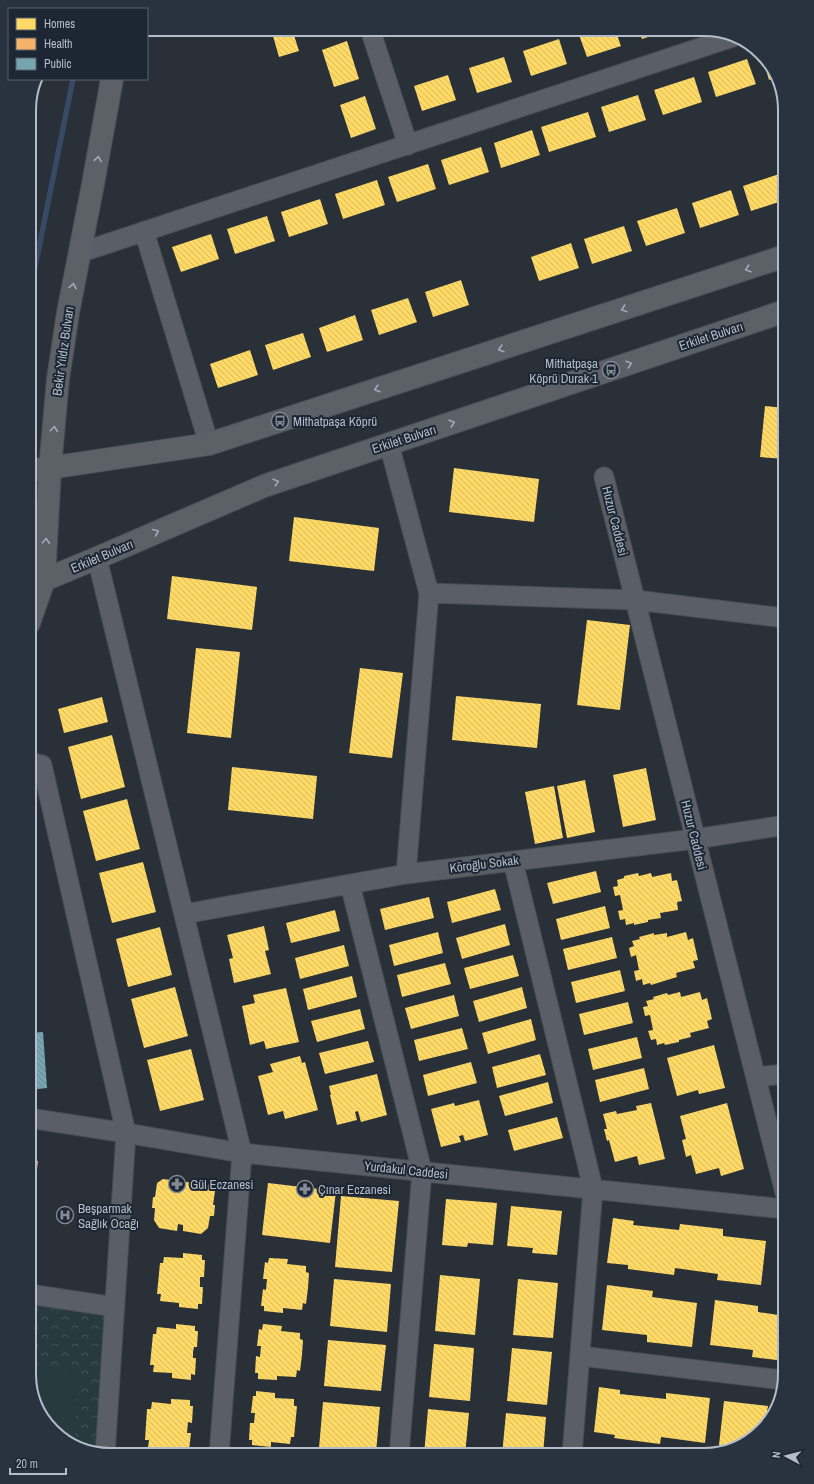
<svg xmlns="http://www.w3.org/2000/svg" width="814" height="1484" font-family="'Archivo Narrow',sans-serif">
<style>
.forest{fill:url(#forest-crowns)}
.garden{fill:#273a3e}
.homes{fill:url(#homes-back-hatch)}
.health{fill:url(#health-back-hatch)}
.public{fill:url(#public-back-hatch)}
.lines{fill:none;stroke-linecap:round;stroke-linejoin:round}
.stream{stroke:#384963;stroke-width:5.5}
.minor-casing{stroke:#484c53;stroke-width:21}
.major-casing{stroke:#484c55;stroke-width:24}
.minor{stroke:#5a5e66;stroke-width:19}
.major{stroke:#5c6168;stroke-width:22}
.oneway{stroke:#a2aab6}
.labels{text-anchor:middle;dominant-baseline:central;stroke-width:4;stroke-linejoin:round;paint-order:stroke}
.street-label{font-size:13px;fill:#b4bcc9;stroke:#1d2633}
.poi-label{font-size:13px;fill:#b4bcc9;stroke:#1d2633;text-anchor:start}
.rim{fill:none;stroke:#b4bcc9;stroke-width:2}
</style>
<defs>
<pattern id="forest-crowns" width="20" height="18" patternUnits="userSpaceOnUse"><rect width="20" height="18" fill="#273a3e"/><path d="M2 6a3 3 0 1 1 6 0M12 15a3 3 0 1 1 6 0" fill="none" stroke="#445559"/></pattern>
<pattern id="homes-back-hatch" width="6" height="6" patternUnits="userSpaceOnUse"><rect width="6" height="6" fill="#ffd966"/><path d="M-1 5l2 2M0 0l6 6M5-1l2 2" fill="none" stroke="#d7b95e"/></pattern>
<pattern id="health-back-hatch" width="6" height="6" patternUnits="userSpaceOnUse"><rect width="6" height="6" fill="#f6b26b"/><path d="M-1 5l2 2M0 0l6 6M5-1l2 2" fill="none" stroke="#d09a62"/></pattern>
<pattern id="public-back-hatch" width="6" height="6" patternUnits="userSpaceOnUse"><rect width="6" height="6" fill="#76a5af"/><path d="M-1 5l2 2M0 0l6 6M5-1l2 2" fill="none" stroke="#668a92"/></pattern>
</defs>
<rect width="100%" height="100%" fill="#2a3038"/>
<path class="forest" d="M29 1293 113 1306 99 1453 65 1441 35 1405 29 1374Z"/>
<path class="garden" d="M31 1368 79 1372 74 1444 65 1441 35 1405 30 1378Z"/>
<path class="homes" d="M271 29H292L299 51 279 57Z
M315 29H338L317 36Z
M588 29H615L621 46 587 57 578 32Z
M638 29H672L642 39Z
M559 39 567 64 531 76 523 51Z
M347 41 359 79 334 87 322 50Z
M504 57 512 82 477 93 469 68Z
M747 59 756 84 716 97 708 72Z
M763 59 773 72 777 77 769 80Z
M448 75 456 100 422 111 414 86Z
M694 77 702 102 663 115 654 90Z
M638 95 646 120 609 132 601 107Z
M365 96 376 129 351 138 340 105Z
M588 112 596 137 549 152 541 127Z
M532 130 540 155 501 168 494 143Z
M481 147 489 172 449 185 441 160Z
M428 164 436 189 397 202 388 177Z
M785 172V200L751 211 743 186Z
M377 180 385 205 343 219 335 194Z
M731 190 739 215 700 228 692 203Z
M320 199 328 224 289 237 281 212Z
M677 208 685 233 646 246 637 221Z
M267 216 275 241 235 254 227 229Z
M624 226 632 251 592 264 584 239Z
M211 234 219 259 181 272 172 247Z
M571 243 579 268 539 281 531 257Z
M461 280 469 305 433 317 425 292Z
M408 298 417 322 379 335 371 310Z
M355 315 363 340 327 352 319 328Z
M303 333 311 357 273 370 265 345Z
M250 350 258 375 218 388 210 364Z
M765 406 785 408V459L760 457Z
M454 468 539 479 534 522 449 512Z
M294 517 379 528 374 571 289 561Z
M172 576 257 587 252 630 167 619Z
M587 620 630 625 620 710 577 705Z
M196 648 240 652 231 738 187 733Z
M360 668 403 673 392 758 349 753Z
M456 696 541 704 537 748 452 740Z
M102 697 108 722 64 733 58 709Z
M112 735 125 787 81 799 68 747Z
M232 767 317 776 313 819 228 810Z
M646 768 656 820 623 827 613 775Z
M585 780 595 832 567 838 557 786Z
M554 786 563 838 535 844 525 792Z
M127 799 140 849 96 861 83 811Z
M143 862 156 912 112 923 99 873Z
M596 871 601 892 553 904 547 883Z
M638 873 639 876 651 873 652 877 671 873 672 881 677 880 682 901 677 902 678 910 660 913 661 918 648 920V922L634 925V923L626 925 625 919 620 920 618 911 623 910 620 895 615 896 613 887 618 886 617 880 624 878V876Z
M495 889 501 910 452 923 447 902Z
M429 897 434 918 385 930 380 909Z
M605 906 610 928 561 940 556 919Z
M335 910 340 931 291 943 286 923Z
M30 913 35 937 29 938V914Z
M505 924 510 945 462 959 456 938Z
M264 926 269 950 265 951 271 974 234 983 229 959 233 958 227 935Z
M160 927 172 975 128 987 116 939Z
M438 932 443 953 394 966 389 945Z
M686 932 688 940 693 938 698 960 693 961 695 968 676 973 677 977 651 985 650 983 643 985 642 979 636 981 634 971 639 970 636 955 631 957 629 948 634 946 632 941 640 939 639 937 654 933V935L667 933V937Z
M612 937 617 958 568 970 563 949Z
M344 945 349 966 300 979 295 958Z
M513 955 519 976 470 989 464 968Z
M445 963 451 984 402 997 397 975Z
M620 970 625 991 576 1003 571 982Z
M352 976 357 997 308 1010 303 989Z
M175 987 188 1036 144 1048 131 999Z
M522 987 527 1008 479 1022 473 1001Z
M286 988 299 1042 266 1049 264 1041 250 1045 242 1006 255 1003 253 995Z
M680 992 681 997 700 992 702 1000 707 998 712 1019 707 1021 709 1028 690 1033 691 1037 679 1040V1042L665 1045 664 1043 657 1045 656 1039 651 1040 648 1031 653 1030 650 1015 645 1016 643 1007 648 1006 646 1001 654 999 653 997 667 993 668 995Z
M454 995 459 1016 411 1029 405 1008Z
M628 1002 633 1023 584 1035 579 1014Z
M360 1009 365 1029 317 1042 311 1021Z
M531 1019 536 1040 488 1054 482 1033Z
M462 1028 468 1049 419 1061 414 1040Z
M637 1037 642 1058 593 1070 588 1049Z
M368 1041 374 1062 325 1074 319 1053Z
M714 1045 725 1088 699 1094 698 1090 677 1096 667 1058Z
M191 1049 204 1100 160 1111 147 1060Z
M540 1054 546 1075 497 1088 492 1067Z
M300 1056 302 1063 305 1062 318 1110 285 1119 283 1111 268 1115 258 1076 273 1072 270 1064Z
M471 1062 477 1083 428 1096 423 1075Z
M644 1068 649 1089 600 1102 595 1080Z
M377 1074 387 1115 361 1122 358 1111 355 1112 357 1120 337 1125 330 1095H331L329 1086Z
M548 1082 553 1103 505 1116 499 1096Z
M479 1100 488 1135 465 1141 463 1135 459 1136 461 1142 441 1147 431 1109 454 1103 455 1106Z
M651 1103 665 1159 639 1165 637 1156 615 1162 609 1140 607 1141 604 1129H607L603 1114 616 1111 617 1114 637 1110 636 1106Z
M727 1103 744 1169 721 1176 719 1168 696 1174 691 1155 686 1157 682 1140 686 1139 680 1116Z
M557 1117 563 1138 514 1151 508 1130Z
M163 1179 211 1185 215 1191 213 1205H215L214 1216H210L208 1228 201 1234 183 1231V1225L178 1224 177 1231 159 1228 154 1220 155 1208H152L153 1197H155L157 1183Z
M268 1183 336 1191 330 1243 262 1235Z
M341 1196 399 1201 392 1272 335 1267Z
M446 1199 497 1203 493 1245 468 1243 467 1247 442 1245Z
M511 1206 562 1211 557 1255 532 1253 533 1248 507 1246Z
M613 1218 634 1221 633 1225 679 1230 680 1224 723 1229V1236L766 1241 761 1285 717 1280 718 1274 675 1268 674 1275 628 1269V1265L607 1263Z
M183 1253 202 1255V1260H205L204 1277H200V1287H203L202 1304H198V1309L179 1307V1303L160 1301 161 1294H157L160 1263H163L164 1257 183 1258Z
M269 1258 288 1259 287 1264 306 1266V1272L309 1273 308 1288 306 1304 303 1303 302 1310 283 1308V1313L264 1311V1306H261L263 1289 266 1290 267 1279H263L265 1262 268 1263Z
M440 1275 480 1279 475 1335 435 1331Z
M334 1279 391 1284 387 1332 330 1326Z
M518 1279 558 1283 553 1338 513 1335Z
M607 1285 653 1291 652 1297 697 1303 692 1347 647 1342V1335L602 1330Z
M715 1300 758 1306V1312L785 1316V1361L752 1357 753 1350 710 1345Z
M176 1324 195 1326V1331H198L197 1347H194L193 1352V1358H196L195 1375 191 1374V1380L172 1378V1373L153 1372 154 1365H150L153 1334H156L157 1327 176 1329Z
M263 1324 282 1326 281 1331 300 1333V1339L303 1340 302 1355 300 1371 297 1370 296 1377 277 1376V1380L258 1379V1373H255L256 1356 260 1357 261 1346H257L259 1329 262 1330Z
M328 1340 386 1345 381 1391 324 1386Z
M434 1344 474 1348 470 1401 429 1397Z
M512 1348 552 1352 547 1405 507 1401Z
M599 1387 620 1390V1394L666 1399V1393L710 1398 705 1443 661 1437 660 1444 614 1438 615 1435 594 1432Z
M256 1391 275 1393V1398L294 1399V1406H297L294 1437H291L290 1444 271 1442V1447L252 1445V1440H249L250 1423H254L255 1413H251L253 1396H256Z
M171 1399 190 1400V1406H193L192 1423 188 1422 187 1433H191L189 1450H186V1455L167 1453V1448L148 1447 149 1440H145L147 1409H151L152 1402 171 1404Z
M724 1401 768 1406 767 1412 773 1413 771 1419 737 1447 719 1445Z
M323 1402 380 1407 376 1453 319 1448Z
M428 1409 469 1413 465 1455H424Z
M506 1413 546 1417 543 1455H502Z
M598 1450 627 1454V1455H597Z"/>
<path class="health" d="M29 1160 38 1161 33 1202 29 1201Z"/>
<path class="public" d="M43 1032 47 1088 29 1090V1033Z"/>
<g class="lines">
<path class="stream" d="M29 297 73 79"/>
<g class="minor-casing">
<path id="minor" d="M370 29 408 145
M144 231 209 444
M79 253 733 37
M389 444 429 593 406 874
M604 477 785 1193
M97 558 242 1153 219 1455
M429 593 635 600 785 618
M29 762 42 765 126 1133 105 1455
M513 861 593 1188 572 1455
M350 884 422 1171 399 1455
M184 914 406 874 695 839 785 825
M756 1077 785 1074
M29 1118 126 1133 242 1153 785 1209
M29 1294 115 1307
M580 1356 783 1380"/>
</g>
<g class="major-casing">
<path id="major" d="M29 471 209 444 785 256
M29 583 44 580 97 558 264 486 785 311
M29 623 44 580 50 468 58 379 68 313 93 184 112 79"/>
</g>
<use href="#minor" class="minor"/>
<use href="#major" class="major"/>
</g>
<defs><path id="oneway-chevron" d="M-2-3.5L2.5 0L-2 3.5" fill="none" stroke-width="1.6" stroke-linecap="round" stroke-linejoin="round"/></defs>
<g class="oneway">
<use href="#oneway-chevron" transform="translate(98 159) rotate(-80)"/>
<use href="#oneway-chevron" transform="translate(748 269) rotate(162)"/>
<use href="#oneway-chevron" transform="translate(73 286) rotate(-79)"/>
<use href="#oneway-chevron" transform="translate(624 309) rotate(162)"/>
<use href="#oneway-chevron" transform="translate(501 349) rotate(162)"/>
<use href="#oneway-chevron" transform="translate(629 364) rotate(-18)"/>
<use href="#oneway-chevron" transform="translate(377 389) rotate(162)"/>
<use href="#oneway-chevron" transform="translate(452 423) rotate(-18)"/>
<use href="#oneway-chevron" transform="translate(54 429) rotate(-85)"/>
<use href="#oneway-chevron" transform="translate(276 482) rotate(-18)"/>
<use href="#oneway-chevron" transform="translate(156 532) rotate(-23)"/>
<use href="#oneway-chevron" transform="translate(46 541) rotate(-87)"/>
</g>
<defs>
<g id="bus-ring" transform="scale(0.9)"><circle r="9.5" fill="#1d2633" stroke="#848b96" stroke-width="1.5"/><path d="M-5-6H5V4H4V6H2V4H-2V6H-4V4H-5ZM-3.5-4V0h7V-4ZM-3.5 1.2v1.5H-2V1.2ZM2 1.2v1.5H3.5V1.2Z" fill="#848b96"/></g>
<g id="pharmacy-ring" transform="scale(0.9)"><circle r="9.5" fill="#1d2633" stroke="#848b96" stroke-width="1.5"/><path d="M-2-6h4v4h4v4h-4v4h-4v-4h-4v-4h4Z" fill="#848b96"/></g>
<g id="hospital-ring" transform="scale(0.9)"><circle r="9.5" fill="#1d2633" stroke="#848b96" stroke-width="1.5"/><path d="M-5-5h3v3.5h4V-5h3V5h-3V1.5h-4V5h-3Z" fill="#848b96"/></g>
</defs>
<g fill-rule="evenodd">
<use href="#bus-ring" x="611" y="370"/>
<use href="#bus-ring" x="280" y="421"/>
<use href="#pharmacy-ring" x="177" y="1184"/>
<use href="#pharmacy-ring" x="305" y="1189"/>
<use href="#hospital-ring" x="65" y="1215"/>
</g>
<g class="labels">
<g class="street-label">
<text transform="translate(711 336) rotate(-18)">Erkilet Bulvarı</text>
<text transform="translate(63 351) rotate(-82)">Bekir Yıldız Bulvarı</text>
<text transform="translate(404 439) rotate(-18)">Erkilet Bulvarı</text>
<text transform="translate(615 521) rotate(76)">Huzur Caddesi</text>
<text transform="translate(102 556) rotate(-23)">Erkilet Bulvarı</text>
<text transform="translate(694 835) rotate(76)">Huzur Caddesi</text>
<text transform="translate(484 864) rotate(-7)">Köroğlu Sokak</text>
<text transform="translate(406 1170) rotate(6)">Yurdakul Caddesi</text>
</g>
<g class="poi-label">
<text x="598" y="363" text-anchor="end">Mithatpaşa<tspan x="598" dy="15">Köprü Durak 1</tspan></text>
<text x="293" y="421">Mithatpaşa Köprü</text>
<text x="190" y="1184">Gül Eczanesi</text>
<text x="318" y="1189">Çınar Eczanesi</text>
<text x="78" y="1208">Beşparmak<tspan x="78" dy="15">Sağlık Ocağı</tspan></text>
</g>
</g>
<path d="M0 0H814V1484H0ZM110 36H704A74 74 0 0 1 778 110V1374A74 74 0 0 1 704 1448H110A74 74 0 0 1 36 1374V110A74 74 0 0 1 110 36Z" fill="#29323f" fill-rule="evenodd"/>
<path class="rim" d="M110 36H704A74 74 0 0 1 778 110V1374A74 74 0 0 1 704 1448H110A74 74 0 0 1 36 1374V110A74 74 0 0 1 110 36Z"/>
<rect x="8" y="8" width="140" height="72" fill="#1d2633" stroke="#59626f"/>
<rect x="16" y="18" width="20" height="12" fill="#ffd966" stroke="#59626f"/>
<text x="44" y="28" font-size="12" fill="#b4bcc9">Homes</text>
<rect x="16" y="38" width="20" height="12" fill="#f6b26b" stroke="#59626f"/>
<text x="44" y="48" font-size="12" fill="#b4bcc9">Health</text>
<rect x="16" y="58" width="20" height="12" fill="#76a5af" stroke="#59626f"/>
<text x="44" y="68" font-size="12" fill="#b4bcc9">Public</text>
<g transform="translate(786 1456) rotate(277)" stroke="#1d2633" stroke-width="3" paint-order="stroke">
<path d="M0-3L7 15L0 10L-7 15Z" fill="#b4bcc9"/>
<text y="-6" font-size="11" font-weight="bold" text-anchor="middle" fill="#b4bcc9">N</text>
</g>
<path d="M10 1468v6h56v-6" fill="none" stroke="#b4bcc9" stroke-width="2"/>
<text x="16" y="1468" font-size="12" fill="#b4bcc9" stroke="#1d2633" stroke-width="3" paint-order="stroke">20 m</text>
</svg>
